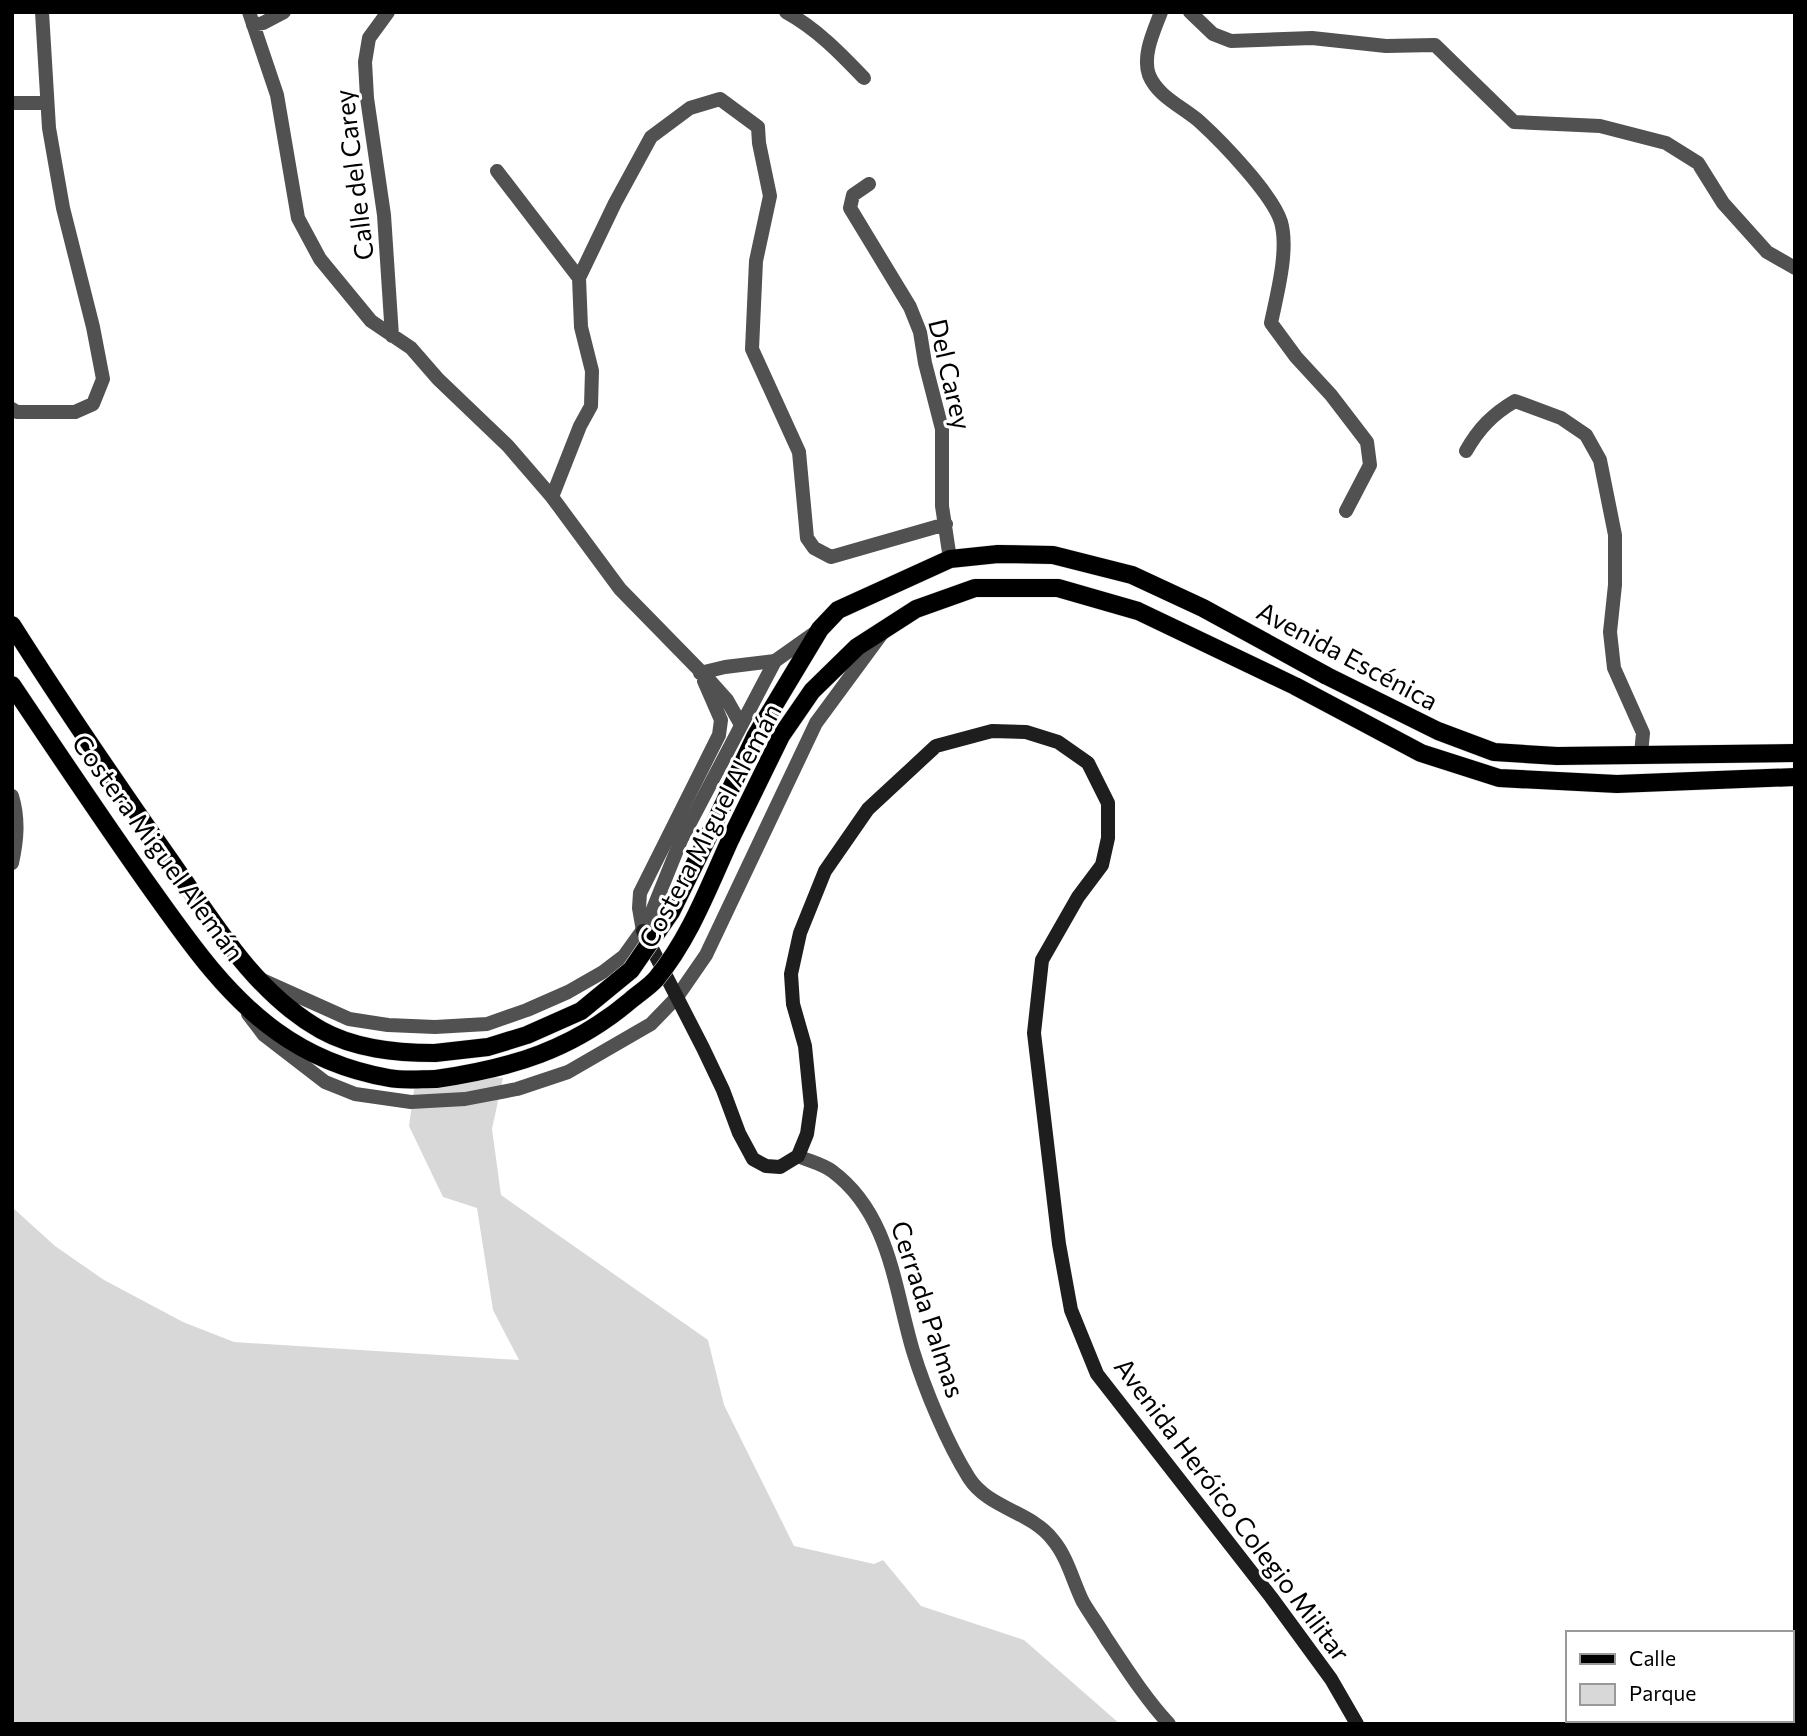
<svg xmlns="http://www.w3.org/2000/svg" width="1807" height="1736" font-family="Commissioner,sans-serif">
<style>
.green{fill:#d8d8d8}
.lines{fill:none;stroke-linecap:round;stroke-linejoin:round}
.primary-casing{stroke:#dbdbdb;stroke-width:19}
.minor{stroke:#515151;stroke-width:14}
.tertiary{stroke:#515151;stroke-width:14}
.secondary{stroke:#1e1e1e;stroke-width:14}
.primary{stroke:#000;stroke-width:18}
.primary-bridge-casing{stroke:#dbdbdb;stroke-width:19;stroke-linecap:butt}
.primary-bridge{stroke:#000;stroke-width:18}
.labels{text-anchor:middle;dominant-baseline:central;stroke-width:6;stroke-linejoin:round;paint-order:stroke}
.street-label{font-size:26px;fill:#000;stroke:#fff}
</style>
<rect width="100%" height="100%" fill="#fff"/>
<path class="green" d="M423 1072 503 1078 492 1129 501 1195 708 1340 724 1405 794 1546 874 1564 883 1560 921 1606 1024 1640 1120 1724H12V1207L55 1246 104 1280 183 1322 234 1342 519 1360 493 1310 477 1208 443 1197 409 1126 414 1090Z"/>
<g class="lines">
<g class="primary-casing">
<path id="primary" d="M12 625C62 704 114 780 167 856 211 918 252 991 321 1030 355 1049 396 1053 435 1053
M12 685C57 752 101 818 147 883 185 936 223 993 276 1031 309 1055 349 1071 389 1078 404 1081 421 1079 436 1079
M710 833 755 737 820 629 838 610 950 559 998 554 1053 555 1132 575 1203 608 1327 676 1438 731 1494 752 1557 756 1795 753
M731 838 781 736 812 691 857 647 916 609 975 588H1058L1138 611 1295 686 1421 753 1499 778 1617 784 1795 777"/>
</g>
<path class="minor" d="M249 12 277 95 298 218 320 259 371 321 411 348 438 379 508 446 552 497 620 589 710 681 727 700 740 723
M388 12 369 38 365 62 367 98 384 215 392 336
M786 12C817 29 840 53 864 78
M1161 12C1154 31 1142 55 1149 75 1158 97 1183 107 1200 122 1222 142 1273 195 1281 222 1289 250 1277 294 1271 323L1296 357 1331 395 1367 442 1370 465 1346 511
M1190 12 1213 34 1231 41 1312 38 1386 46 1435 45 1514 122 1600 126 1666 143 1698 163 1723 203 1767 252 1795 268
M253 25 263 23 284 12
M12 103H46
M497 171 579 278
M869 184 853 195 850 208 910 307 920 332 925 363 942 429V506L950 559
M12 409 17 412H75L93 404 103 379 93 327 63 208 49 128 42 12
M1466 451C1479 428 1493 414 1515 401L1561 418 1586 435 1600 460 1615 535V585L1610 632 1614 668 1643 733 1641 754
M552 497 580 426 591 406 592 371 581 327 579 278 615 203 651 137 690 108 720 99 758 127 759 143 770 196 756 261 752 349 799 452 807 538 814 548 831 557 946 524
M700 673 725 667 775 661
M12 796C19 819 17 840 12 863
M643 931 639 908 640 893 719 735 721 720 704 681
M798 1156C809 1161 823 1164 832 1171 890 1214 894 1287 913 1351 925 1390 947 1443 969 1478 989 1509 1031 1511 1053 1540 1068 1558 1073 1582 1083 1602 1090 1614 1099 1626 1106 1638 1126 1668 1145 1698 1169 1724"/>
<path class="tertiary" d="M262 980 349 1019 388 1025 435 1027 487 1024 527 1010 568 992 603 972 624 956 647 924 681 840 775 661 816 632
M248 1014 264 1035 325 1082 355 1094 411 1102 465 1099 517 1089 568 1072 651 1024 677 997 706 955 816 723 883 632"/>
<path class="secondary" d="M643 931 703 1048 723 1090 739 1133 753 1159 766 1166 780 1167 798 1156 807 1134 811 1106 805 1046 793 1004 791 974 800 933 825 871 868 809 936 746 992 731 1026 732 1058 742 1088 763 1108 803V838L1102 865 1078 897 1042 960 1034 1033 1059 1244 1071 1310 1097 1374 1271 1597 1331 1679 1357 1724"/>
<use href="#primary" class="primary"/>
<g class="primary-bridge-casing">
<path id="primary-bridge" d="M435 1053 488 1047 527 1035 581 1011 631 970 671 912 710 833
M436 1079C512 1068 572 1050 631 1000 639 993 649 987 656 979 690 938 709 886 731 838"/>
</g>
<use href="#primary-bridge" class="primary-bridge"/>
</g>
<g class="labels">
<g class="street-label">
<text transform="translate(353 175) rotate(-97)">Calle del Carey</text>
<text transform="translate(951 374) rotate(77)">Del Carey</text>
<text transform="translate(1348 655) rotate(28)">Avenida Escénica</text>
<text transform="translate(709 825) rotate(-62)">Costera Miguel Alemán</text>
<text transform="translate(159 847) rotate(54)">Costera Miguel Alemán</text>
<text transform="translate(929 1309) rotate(72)">Cerrada Palmas</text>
<text transform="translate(1233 1509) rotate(53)">Avenida Heróico Colegio Militar</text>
</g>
</g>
<rect width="1807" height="1736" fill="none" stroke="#000000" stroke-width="28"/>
<rect x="1566" y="1631" width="228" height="91" fill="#ffffff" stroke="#999999" stroke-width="2"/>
<rect x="1580" y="1654" width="35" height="10" fill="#000000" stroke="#999999" stroke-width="2"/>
<text x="1629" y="1666" font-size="21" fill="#000000">Calle</text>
<rect x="1580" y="1684" width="35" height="21" fill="#d8d8d8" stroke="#999999" stroke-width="2"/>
<text x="1629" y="1701" font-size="21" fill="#000000">Parque</text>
</svg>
